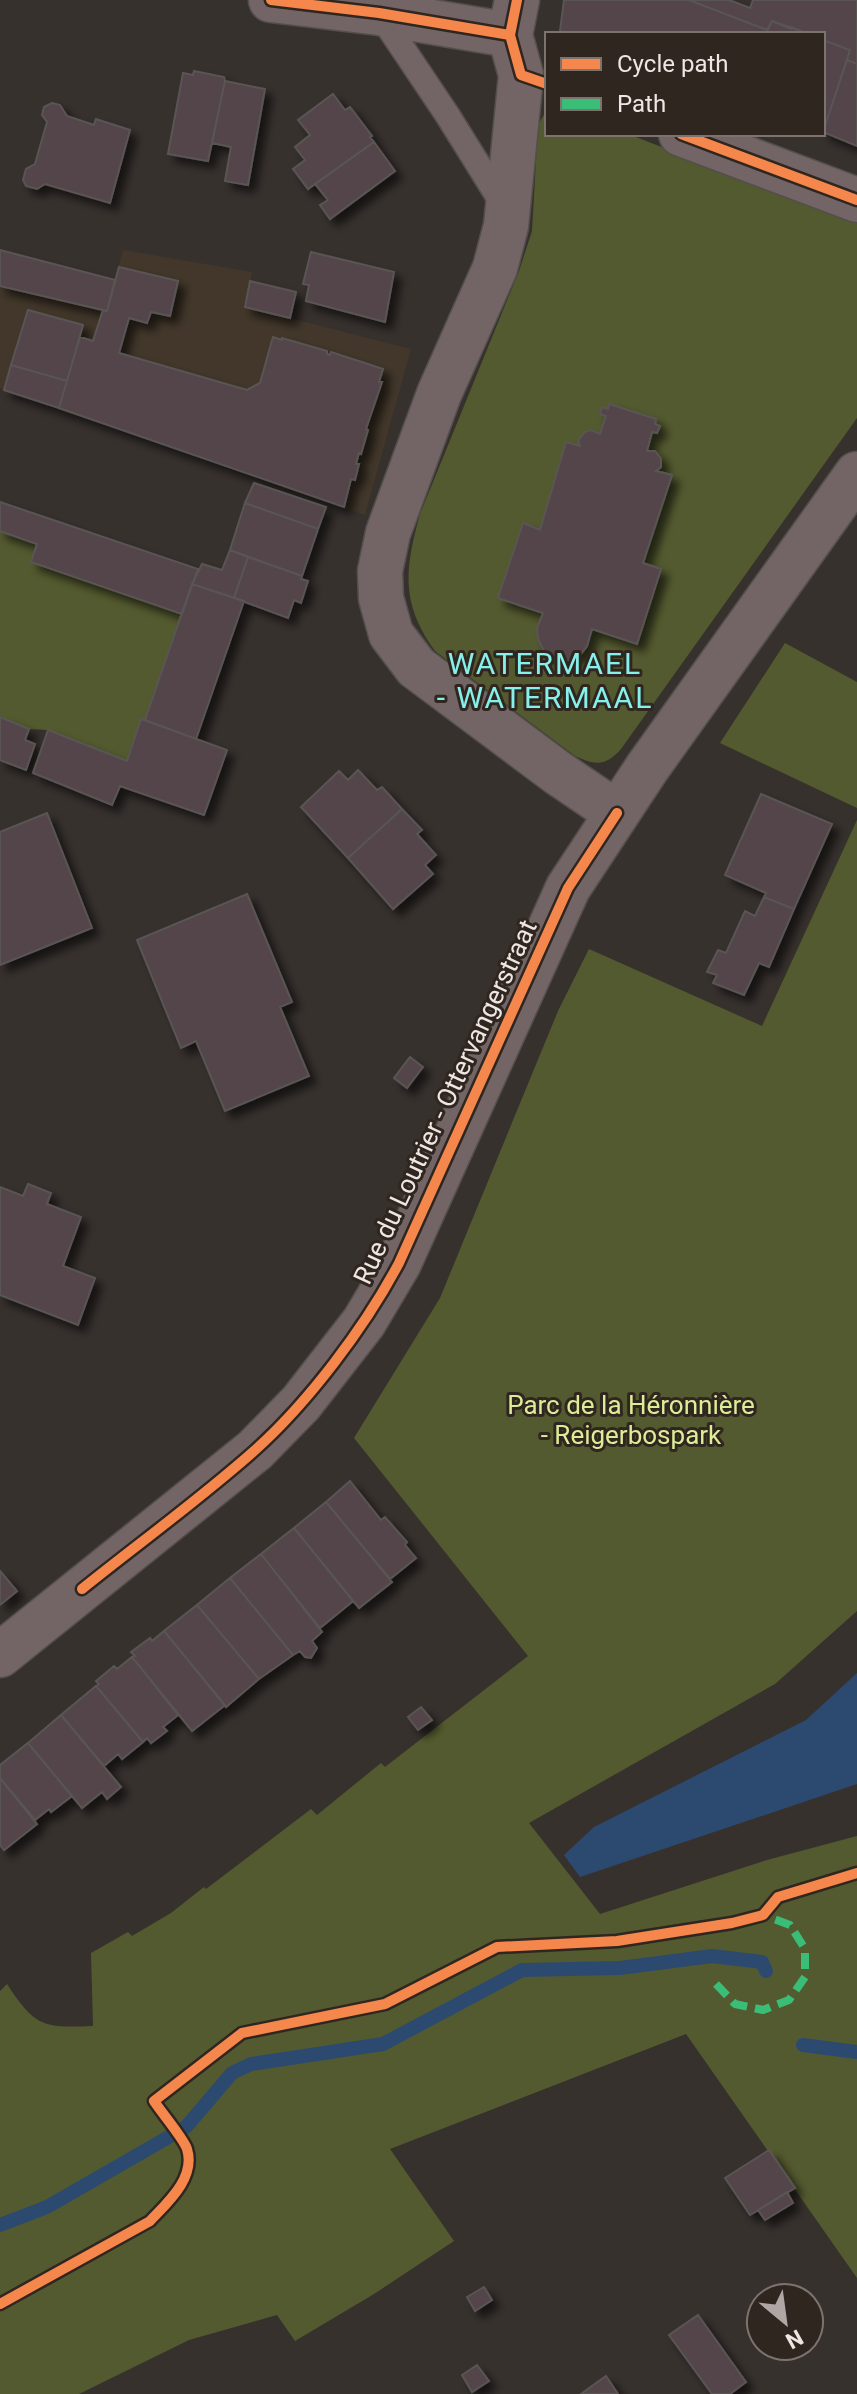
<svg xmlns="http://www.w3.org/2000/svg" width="857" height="2394" font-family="Roboto,sans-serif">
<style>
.education{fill:#42372a}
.green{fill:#545a2f}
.water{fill:#2c4a70}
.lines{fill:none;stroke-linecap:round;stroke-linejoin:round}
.stream{stroke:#2c4a70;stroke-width:14}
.building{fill:#52454a;stroke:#5a5555;stroke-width:2;filter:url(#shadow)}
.lane-casing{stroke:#534f4c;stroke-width:27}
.street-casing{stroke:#534f4c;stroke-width:47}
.lane{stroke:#736565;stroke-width:24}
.street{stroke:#736565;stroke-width:44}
.quiet{stroke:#3abd76;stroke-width:8;stroke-dasharray:16 8;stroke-linecap:butt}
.cycleway-casing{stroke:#302620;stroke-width:15}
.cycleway{stroke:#f5874c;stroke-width:10}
.labels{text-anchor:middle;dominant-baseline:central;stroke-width:6;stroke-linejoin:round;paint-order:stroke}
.street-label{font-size:26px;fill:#eee6e3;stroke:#302620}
.park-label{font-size:26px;fill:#ddec96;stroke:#302620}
.quarter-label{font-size:30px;letter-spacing:2px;fill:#86f1ea;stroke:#302620}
</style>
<defs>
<filter id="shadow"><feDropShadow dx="7" dy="7" stdDeviation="4" flood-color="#0009"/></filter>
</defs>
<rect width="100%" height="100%" fill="#37312e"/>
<path class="education" d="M123 250 252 272 246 307 411 349 365 515 0 388V286L107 311Z"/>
<path class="green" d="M545 113H547V134H628L857 223V418L621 749C605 767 595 765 575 756L435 651C400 603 405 568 420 514L519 271 532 231 538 125Z
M0 531 37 544 32 562 182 614 145 720 141 719 127 761 48 730 29 729 0 717Z
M785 643 857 682V808L720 743Z
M857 820V1611L775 1684 529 1823 600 1914 767 1860 857 1836V2278L686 2034 390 2149 454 2241 374 2294 295 2341 277 2315 189 2340 79 2394H0V1991L7 1984C35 2027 43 2028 93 2026L91 1953 128 1932 132 1936 171 1913 204 1887 206 1889 311 1809 317 1815 381 1763 385 1767 528 1656 354 1438 440 1298 558 1011 589 949 762 1026Z"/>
<path class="water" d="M857 1673V1784L580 1877 564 1855 594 1827 806 1720Z"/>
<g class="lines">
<path class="stream" d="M803 2045 857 2052
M0 2225 47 2207 186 2127 232 2073 251 2064 383 2044 522 1970 620 1968 712 1956 762 1962 766 1971"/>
</g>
<path class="building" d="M564 0H689L767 30 766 34H569L560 31Z
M689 0H729L750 8 753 0H857V64L847 60 850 50 823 40V34H809L772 21 767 30Z
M772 21 791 29V27L809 34H766Z
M823 40 850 50 823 132Z
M847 60 857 64V146L823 132Z
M194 71 224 77 225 81 208 161 168 154 183 73 193 75Z
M225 81 265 89 248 185 225 181 231 147 212 143Z
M333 94 345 110 350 107 372 136 370 137 374 142 308 189 293 169 305 160 295 147 310 135 298 120Z
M52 103 60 105 67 116 94 125 96 119 130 130 110 203 45 184 37 189 26 186 23 180 26 169 35 164 47 122 42 115 44 107Z
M374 142 395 171 330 219 320 205 328 200 315 184Z
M0 250 115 280 107 311 0 286Z
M311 252 394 272 385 322 306 301 309 285 303 284Z
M119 267 178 281 170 316 151 312 147 323 129 318 119 353 247 390 260 383 273 337 282 340V338L327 351V354L330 355 331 352 383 369 379 382H382L366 429 368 430 361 454 359 453 356 464H359L355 480 351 479 344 507 59 408 80 337 93 341 103 310 107 311Z
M250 281 296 292 290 318 245 307Z
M28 310 83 325 67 381 11 365Z
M11 365 67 381 59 408 4 390Z
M609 404 656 419 655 424 660 426 657 433 652 432 647 451H655L661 459V467L656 471 672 475 643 563 661 569 637 644 592 629 587 646 581 654 565 662H558L546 655 538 639 537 629 543 613 498 598 523 523 540 530 566 442 580 446 578 441 585 432 591 430 600 434 606 416 600 414 602 407 608 409Z
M254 483 326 507 318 529 245 503Z
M0 502 198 569 182 614 31 562 37 544 0 531Z
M245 503 318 529 302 576 230 550Z
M230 550 248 557 234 598 192 584 202 564 222 570Z
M248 557 302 576 301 579 308 581 301 603 294 600 288 618 234 598Z
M192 584 244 601 196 739 145 720Z
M0 717 29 729 25 740 35 744 26 770 0 760Z
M141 719 227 750 204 815 120 786 112 805 33 773 48 730 127 761Z
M358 770 377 790 382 787 402 809 348 858 301 807 339 771 348 780Z
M761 794 832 824 794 909 764 897 766 893 725 875Z
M402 809 422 830 417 834 436 855 425 865 433 874 393 909 348 858Z
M47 813 92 928 0 965V832Z
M247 894 292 1002 280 1007 309 1076 225 1111 196 1041 181 1048 137 940Z
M764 897 794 909 769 967 759 963 744 995 713 983 717 975 707 972 718 950 726 953 745 911 755 916Z
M410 1057 423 1067 407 1088 394 1078Z
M28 1184 51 1193 47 1204 81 1217 63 1266 95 1278 78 1325 0 1295V1187L23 1196Z
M350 1481 381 1520 385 1517 407 1542 405 1545 416 1558 390 1579 326 1502Z
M326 1502 392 1582 359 1608 294 1528Z
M294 1528 353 1601 320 1628 261 1554Z
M261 1554 322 1632 312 1641 317 1648 311 1658 305 1657 300 1651 293 1655 230 1578Z
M0 1571 17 1591 0 1605Z
M230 1578 293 1655 259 1679 197 1605Z
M197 1605 259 1679 226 1707 164 1631Z
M164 1631 225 1705 192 1731 132 1657 135 1656 131 1652 150 1638 152 1641Z
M132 1657 178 1715 163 1727 167 1731 151 1743 147 1738 143 1742 96 1686 99 1684 96 1681 114 1666 117 1669Z
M96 1686 143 1742 122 1759 118 1754 104 1766 61 1715Z
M421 1707 432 1720 418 1730 408 1717Z
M61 1715 121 1787 107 1799 102 1792 82 1808 28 1743Z
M28 1743 72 1796 51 1812 49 1809 35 1820 0 1778V1765Z
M0 1778 37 1824 4 1850 0 1845Z
M769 2150 795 2188 750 2215 725 2178Z
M787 2192 793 2203 765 2220 758 2210Z
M484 2287 492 2300 475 2311 467 2297Z
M698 2315 746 2382 730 2394H712L669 2335Z
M477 2365 489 2381 472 2392 462 2375Z
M606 2376 618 2394H581Z"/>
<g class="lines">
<g class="lane-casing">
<path id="lane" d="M379 13 448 116 504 206"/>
</g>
<g class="street-casing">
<path id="street" d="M271 0 379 13 510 35
M517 0 510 35 521 75 506 226 495 268 439 394 388 533 380 571 381 598 391 634 416 667 558 773 617 813
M681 134 857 200
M0 1655 255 1450 301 1403 364 1322 399 1263 568 888 647 768 857 474"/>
</g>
<use href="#lane" class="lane"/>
<use href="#street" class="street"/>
<path class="quiet" d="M716 1984 735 2004 763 2010 789 2000 805 1977V1949L790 1925 763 1915"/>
<g class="cycleway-casing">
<path id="cycleway" d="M271 0 379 13 510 35
M517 0 510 35 521 75 547 84
M681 134 857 200
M82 1589C138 1544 200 1499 254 1451 308 1403 365 1327 399 1263L568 888 617 813
M0 2304 150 2221C167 2203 196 2178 187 2149 184 2139 161 2112 154 2101L242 2033 385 2004 497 1947 617 1941 732 1923 763 1915 778 1897 857 1873"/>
</g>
<use href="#cycleway" class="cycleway"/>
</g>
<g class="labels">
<g class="street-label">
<text transform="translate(445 1102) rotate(-65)">Rue du Loutrier - Ottervangerstraat</text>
</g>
<g class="park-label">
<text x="631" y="1405">Parc de la Héronnière<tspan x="631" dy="30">- Reigerbospark</tspan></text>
</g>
<g class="quarter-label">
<text x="545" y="663">WATERMAEL<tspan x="545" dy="34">- WATERMAAL</tspan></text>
</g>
</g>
<rect x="545" y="32" width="280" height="104" fill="#302620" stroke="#7c736e" stroke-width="2"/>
<rect x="561" y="58" width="40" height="12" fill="#f5874c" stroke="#7c736e" stroke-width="2"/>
<text x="617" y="72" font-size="24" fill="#eee6e3">Cycle path</text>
<rect x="561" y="98" width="40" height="12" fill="#3abd76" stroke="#7c736e" stroke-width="2"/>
<text x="617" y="112" font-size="24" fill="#eee6e3">Path</text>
<g transform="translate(785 2322) rotate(151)"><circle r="38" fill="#302620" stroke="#7c736e" stroke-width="2"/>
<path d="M0-6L14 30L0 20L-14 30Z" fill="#aea7a4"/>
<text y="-12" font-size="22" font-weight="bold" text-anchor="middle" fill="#eee6e3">N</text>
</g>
</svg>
